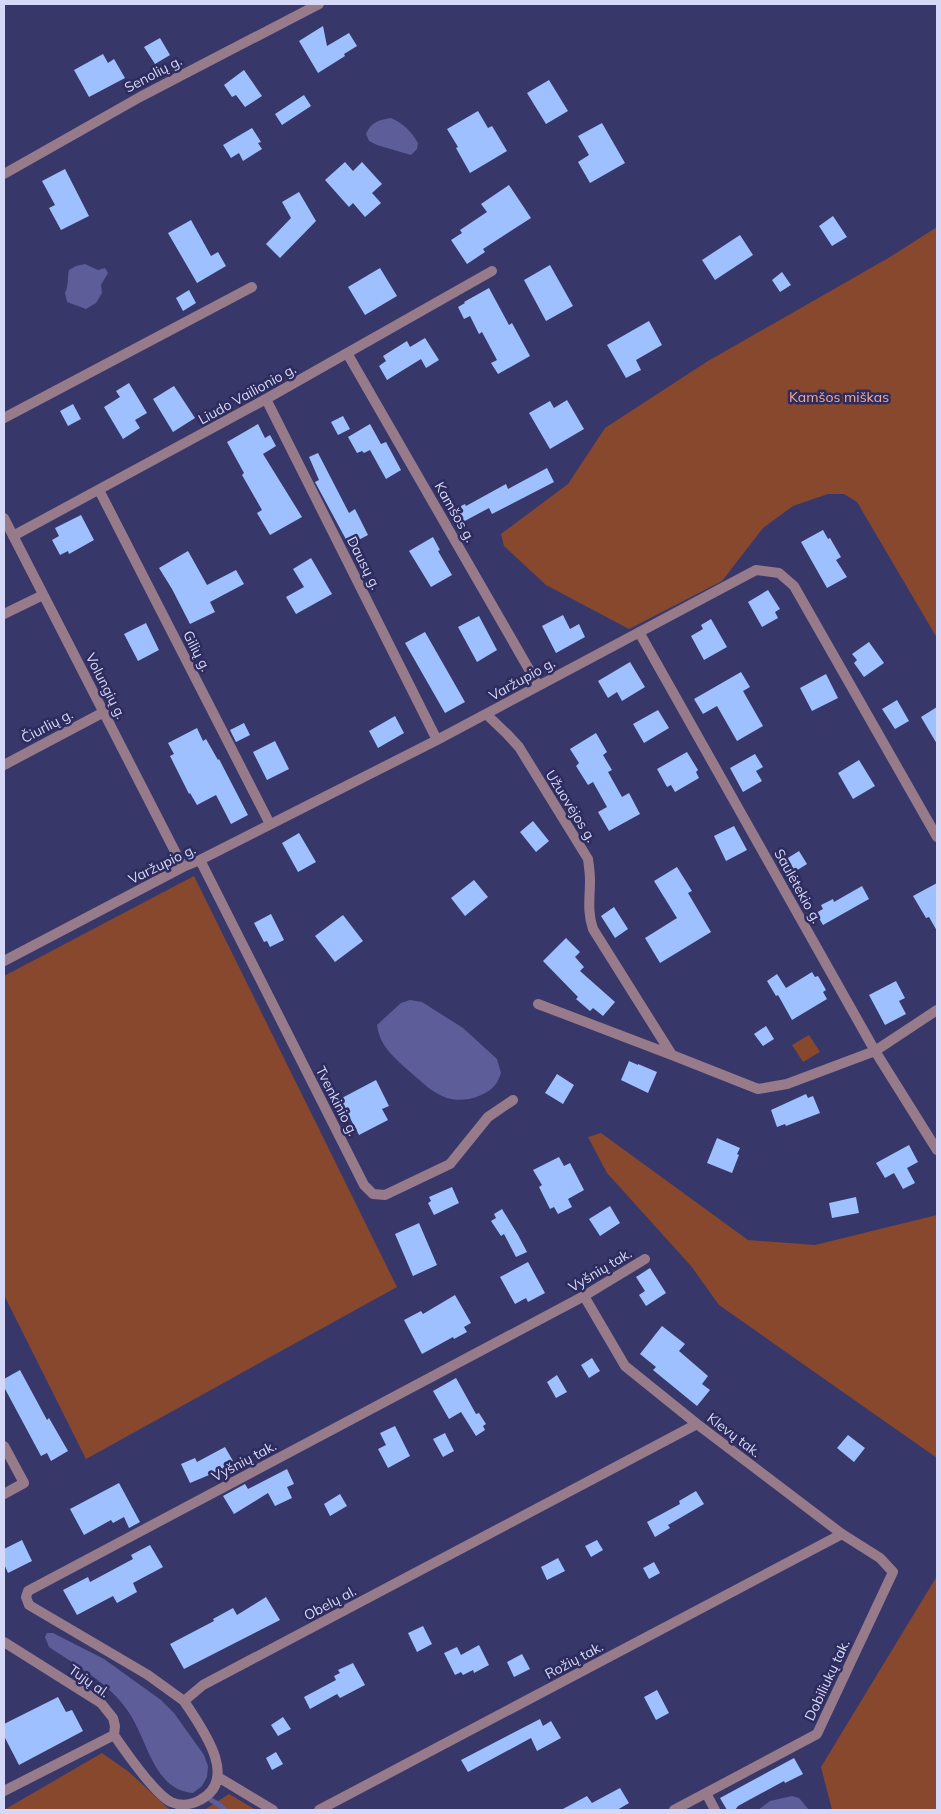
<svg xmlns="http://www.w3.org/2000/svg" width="941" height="1814" font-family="Mulish,sans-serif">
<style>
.green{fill:#87482e}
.water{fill:#5d5d99}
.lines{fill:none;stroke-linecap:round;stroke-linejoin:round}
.stream{stroke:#5d5d99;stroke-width:5}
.building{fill:#9fc0fe}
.minor{stroke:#977b8b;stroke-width:10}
.labels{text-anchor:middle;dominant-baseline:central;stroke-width:5;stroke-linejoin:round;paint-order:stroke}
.street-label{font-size:14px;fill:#d6d8f8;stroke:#2e2c5e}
.park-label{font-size:14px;fill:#f6aa8b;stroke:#2e2c5e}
</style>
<rect width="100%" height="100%" fill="#38376a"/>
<path class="green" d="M937 227V638L857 502 844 494H828L793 506 763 528 722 581 629 629 546 585 504 546 501 534 568 484 605 428 708 361 890 257Z
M194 876 397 1287 86 1459 4 1295V976Z
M809 1035 820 1052 803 1062 792 1045Z
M601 1133 748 1240 815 1245 937 1215V1458L719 1305 691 1266 607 1173 588 1137Z
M937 1576V1810H832L821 1767Z
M102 1753 129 1772 170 1810H4Z
M229 1794 256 1810H204Z"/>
<path class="water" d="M391 118C404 124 411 131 418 143L417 149 411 155 377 145 369 141 366 134C371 122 379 120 391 118Z
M85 264 98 270 105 268 108 273 101 285 102 293 96 303 86 309 67 302 65 293C69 285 67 278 69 270L76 266Z
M410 1000 422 1002 463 1028 497 1059 501 1073C500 1076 498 1081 496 1084 486 1097 463 1103 447 1098 432 1093 421 1081 409 1071 394 1057 380 1047 377 1025L401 1003Z
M47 1633H53L104 1659 161 1700 174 1713 204 1755 208 1766 207 1777 202 1786 193 1793C157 1790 149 1749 135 1723 118 1688 80 1668 49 1647L45 1637Z
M792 1796 799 1798 809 1810H758L770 1801Z"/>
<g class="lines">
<path class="stream" d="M211 1800 221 1806 225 1810"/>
</g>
<path class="building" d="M323 26 327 46 349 33 357 46 344 54 345 56 318 73 299 41Z
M160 38 170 55 155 64 144 47Z
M103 54 108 63 114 59 125 78 89 97 74 70Z
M244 70 262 96 245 107 236 95 232 97 224 85Z
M549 80 568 111 546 124 527 93Z
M304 95 311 106 282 125 275 114Z
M478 111 488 128 492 126 507 151 470 173 456 148 458 147 447 129Z
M602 123 625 163 590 183 578 162 589 155 578 136Z
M252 128 261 142 258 143 262 149 243 161 239 153 231 158 223 145Z
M345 162 353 171 362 162 382 184 372 193 381 203 365 217 353 203 349 207 325 180Z
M65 169 89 216 61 230 49 208 55 205 42 181Z
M509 185 531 218 483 249 485 252 467 264 451 240 462 233 460 230 487 212 481 204Z
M299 192 316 221 280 258 266 244 291 218 282 202Z
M833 216 847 237 832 246 819 226Z
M191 220 211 256 218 252 226 266 197 283 168 233Z
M740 235 753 255 715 280 702 260Z
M550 265 573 306 546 321 524 280Z
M380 268 397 296 365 315 348 287Z
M782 272 791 285 780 292 772 280Z
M489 288 509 325 512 323 530 356 498 374 491 363 497 360 482 332 479 334 470 316 464 319 458 307 465 303 464 302Z
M189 290 196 303 183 311 176 298Z
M649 321 662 345 636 360 641 370 626 378 607 345Z
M425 338 439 360 426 368 421 359 387 380 379 366 386 361 383 356 407 341 410 347Z
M129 383 147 413 135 420 140 428 123 439 104 407 120 397 116 391Z
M174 386 195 418 173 432 153 399Z
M567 400 584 429 550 449 529 413 550 401 554 408Z
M73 404 81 419 68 426 60 411Z
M343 416 350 429 338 435 331 422Z
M258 424 265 438 270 435 276 446 263 454 302 517 270 535 257 513 262 510 242 475 244 473 227 442Z
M370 424 381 444 386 442 401 470 386 479 370 450 364 453 362 451 357 453 348 437Z
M318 453 349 513 355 509 368 535 349 545 315 482 319 480 309 457Z
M547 468 554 482 492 514 489 508 461 523 453 510 465 504 466 506 506 484 508 489Z
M81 515 94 540 69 554 68 551 60 555 52 540 59 536 55 528Z
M823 530 828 539 830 538 841 557 836 560 847 577 827 588 801 542Z
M433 537 440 550 438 551 452 575 431 587 409 551Z
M188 551 207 585 236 570 244 584 210 602 215 612 190 624 172 589 159 568Z
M311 558 332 594 296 614 286 597 304 587 293 569Z
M768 590 780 609 775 612 778 618 762 627 748 602Z
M563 615 570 629 579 624 585 637 556 653 542 626Z
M479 616 497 650 477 662 458 627Z
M711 619 727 647 704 660 691 636 703 629 701 625Z
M146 623 159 650 138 661 124 634Z
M425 632 465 702 445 713 405 643Z
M869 642 884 663 864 677 854 663 857 660 852 654Z
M630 662 645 687 622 701 617 692 608 698 598 681Z
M741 672 750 687 743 691 763 726 737 741 717 706 703 714 694 699Z
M826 674 838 698 812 711 800 688Z
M897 700 909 721 895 729 882 709Z
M937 707V744L921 717Z
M658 710 669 728 644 743 633 724Z
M395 716 404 733 378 748 369 731Z
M244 723 250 735 236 742 230 730Z
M197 728 203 741 206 739 218 760 219 759 248 815 231 824 216 795 197 805 190 793 189 794 170 756 174 754 168 743Z
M596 733 607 752 603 755 612 770 608 772 622 797 629 793 640 814 609 831 598 812 607 807 593 782 588 785 576 766 579 763 570 749Z
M275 741 289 769 267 780 253 752Z
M687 752 698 770 696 772 699 778 675 792 671 785 667 787 657 769Z
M755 754 763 767 756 771 762 781 743 792 730 768Z
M859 760 875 786 853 799 838 773Z
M533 821 549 841 536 852 520 832Z
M734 826 747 850 726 861 714 836Z
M299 833 316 862 298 872 282 843Z
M799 851 807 864 791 874 783 861Z
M677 867 692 891 688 893 711 932 660 963 645 938 677 918 654 881Z
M474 880 488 897 465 916 451 898Z
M937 883V931L929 917 926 918 913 896Z
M862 886 869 899 823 925 816 913 823 909 821 905 833 899 834 902Z
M614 907 628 929 615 938 601 916Z
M271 914 284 940 270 947 267 941 264 942 254 923Z
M343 915 363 941 335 962 315 936Z
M566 938 580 952 575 957 584 967 580 971 615 1002 603 1016 593 1008 590 1011 576 999 578 997 543 961Z
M812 972 815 977 818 976 826 990 823 992 827 999 792 1020 778 995 776 996 767 981 777 974 786 988Z
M896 981 905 998 899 1001 906 1014 885 1025 869 995Z
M766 1026 774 1039 763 1046 754 1034Z
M629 1061 638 1065V1064L657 1072 648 1093 621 1080Z
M557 1074 574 1085 563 1104 545 1093Z
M376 1080 389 1106 382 1109 388 1120 359 1135 340 1099Z
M806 1094 808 1098 813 1096 820 1113 786 1126 785 1124 777 1127 771 1110Z
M717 1138 740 1148 737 1154 739 1155 732 1173 707 1163Z
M909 1145 918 1162 907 1168 915 1183 903 1189 894 1173 885 1178 876 1163Z
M559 1157 564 1166 570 1163 584 1190 568 1199 572 1207 558 1214 554 1207 550 1209 539 1187 542 1185 533 1170Z
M452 1187 459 1203 434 1215 428 1203 431 1201 429 1197Z
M856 1197 859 1213 832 1218 829 1203Z
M610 1206 620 1223 600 1236 589 1219Z
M502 1209 518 1235 527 1252 516 1257 504 1234 501 1236 491 1221 496 1218 494 1214Z
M419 1223 437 1265 413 1276 395 1234Z
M528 1262 545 1293 528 1302 526 1298 515 1304 500 1277Z
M650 1268 666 1293 646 1306 639 1295 645 1291 636 1277Z
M455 1295 471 1323 464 1327 467 1332 454 1339 453 1337 422 1354 404 1320 421 1311 423 1314Z
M662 1326 685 1344 679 1351 708 1376 702 1384 710 1390 697 1406 653 1370 656 1367 640 1354Z
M592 1358 600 1371 589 1378 581 1365Z
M20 1370 47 1420 49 1418 68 1451 51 1461 47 1453 41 1456 4 1387V1379Z
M557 1375 567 1392 556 1398 547 1382Z
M456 1378 476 1414 479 1413 486 1424 483 1426 485 1430 476 1436 461 1412 449 1419 433 1391Z
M395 1426 410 1456 388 1468 378 1449 386 1445 380 1433Z
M445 1433 454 1451 443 1457 433 1439Z
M848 1435 865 1448 854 1462 837 1448Z
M225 1447 233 1461 226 1464 228 1467 190 1483 181 1464 195 1458 197 1462Z
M287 1469 294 1484 287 1487 292 1498 275 1506 268 1493 234 1514 223 1496 245 1484 248 1489Z
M119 1483 140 1522 129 1528 124 1517 113 1523 111 1520 84 1535 70 1509Z
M696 1491 704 1504 668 1525 670 1528 655 1537 647 1522 680 1504 679 1501Z
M340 1494 347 1506 330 1516 324 1504Z
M22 1540 32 1561 8 1573 4 1564V1549Z
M597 1540 603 1550 591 1557 585 1546Z
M150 1545 163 1567 133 1583 137 1592 117 1603 113 1596 77 1615 63 1590 88 1577 90 1582 133 1559 131 1555Z
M558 1558 565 1571 547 1580 541 1567Z
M654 1562 660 1573 649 1579 643 1568Z
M266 1597 280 1620 184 1669 170 1644 214 1621 213 1619 233 1608 237 1615Z
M423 1626 432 1644 417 1652 408 1633Z
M479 1645 489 1665 474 1673 473 1670 463 1675 461 1672 455 1675 444 1653 457 1647 461 1655Z
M522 1654 530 1669 514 1677 507 1662Z
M353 1663 365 1685 340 1698 337 1694 310 1709 304 1697 336 1680 334 1676 340 1673 338 1670Z
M657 1690 669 1713 656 1720 644 1697Z
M58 1697 66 1712 72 1710 83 1731 19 1765 4 1736V1724Z
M283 1717 291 1729 278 1736 271 1725Z
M540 1719 543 1726 551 1721 561 1738 537 1751 531 1738 468 1772 461 1760Z
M276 1752 283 1764 272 1770 266 1758Z
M794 1758 803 1774 785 1783 784 1781 738 1806 735 1810H727L720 1798Z
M620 1788 629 1803 617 1810H561L587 1796 592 1803Z"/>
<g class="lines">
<path class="minor" d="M4 174 140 97 319 4
M347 353 538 685
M266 399 437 740
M4 418 252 287
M99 490 270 824
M4 518 183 867
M13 536 266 399 492 271
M4 614 43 595
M639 632 875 1051 937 1150
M486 714 507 734 519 747 588 859C589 866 590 873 590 880 590 897 587 912 593 929L672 1055
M4 765 104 712
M200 860 364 1185 373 1194 385 1195 450 1164 488 1117 513 1100
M4 961 183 867 200 860 437 740 756 570 779 573 794 586 937 837
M538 1004 672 1055 758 1089 787 1084 875 1051 937 1010
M584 1296 625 1366 697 1424 842 1534 880 1558 893 1572 817 1734 674 1810
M4 1446 24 1483 4 1494
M4 1642 101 1703 113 1718 115 1726 114 1735 4 1791
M184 1701 148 1675 29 1605 26 1597 28 1591 584 1296 645 1259
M114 1735C125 1751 155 1794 171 1802 180 1806 191 1805 200 1800 241 1779 200 1726 184 1701L203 1685 697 1424
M218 1777 273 1810
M706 1793 715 1810
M319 1810 842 1534"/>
</g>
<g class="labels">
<g class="street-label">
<text transform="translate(153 74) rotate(-28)">Senolių g.</text>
<text transform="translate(247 394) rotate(-29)">Liudo Vailionio g.</text>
<text transform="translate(455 512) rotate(60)">Kamšos g.</text>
<text transform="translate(364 563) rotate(63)">Dausų g.</text>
<text transform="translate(197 651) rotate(63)">Gilių g.</text>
<text transform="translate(522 679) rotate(-29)">Varžupio g.</text>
<text transform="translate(106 686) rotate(63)">Volungių g.</text>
<text transform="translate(47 726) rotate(-28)">Čiurlių g.</text>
<text transform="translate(571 806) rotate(58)">Užuovėjos g.</text>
<text transform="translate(162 864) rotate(-26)">Varžupio g.</text>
<text transform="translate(798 886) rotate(61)">Saulėtekio g.</text>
<text transform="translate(337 1101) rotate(63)">Tvenkinio g.</text>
<text transform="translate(600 1270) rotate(-31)">Vyšnių tak.</text>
<text transform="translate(734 1435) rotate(37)">Klevų tak.</text>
<text transform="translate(244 1461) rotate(-28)">Vyšnių tak.</text>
<text transform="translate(330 1603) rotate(-28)">Obelų al.</text>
<text transform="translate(574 1660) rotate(-28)">Rožių tak.</text>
<text transform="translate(827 1680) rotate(-65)">Dobiliukų tak.</text>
<text transform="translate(89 1681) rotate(35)">Tujų al.</text>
</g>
<g class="park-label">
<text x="839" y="397">Kamšos miškas</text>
</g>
</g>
<rect width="941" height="1814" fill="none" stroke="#d6d8f8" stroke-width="10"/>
</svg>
